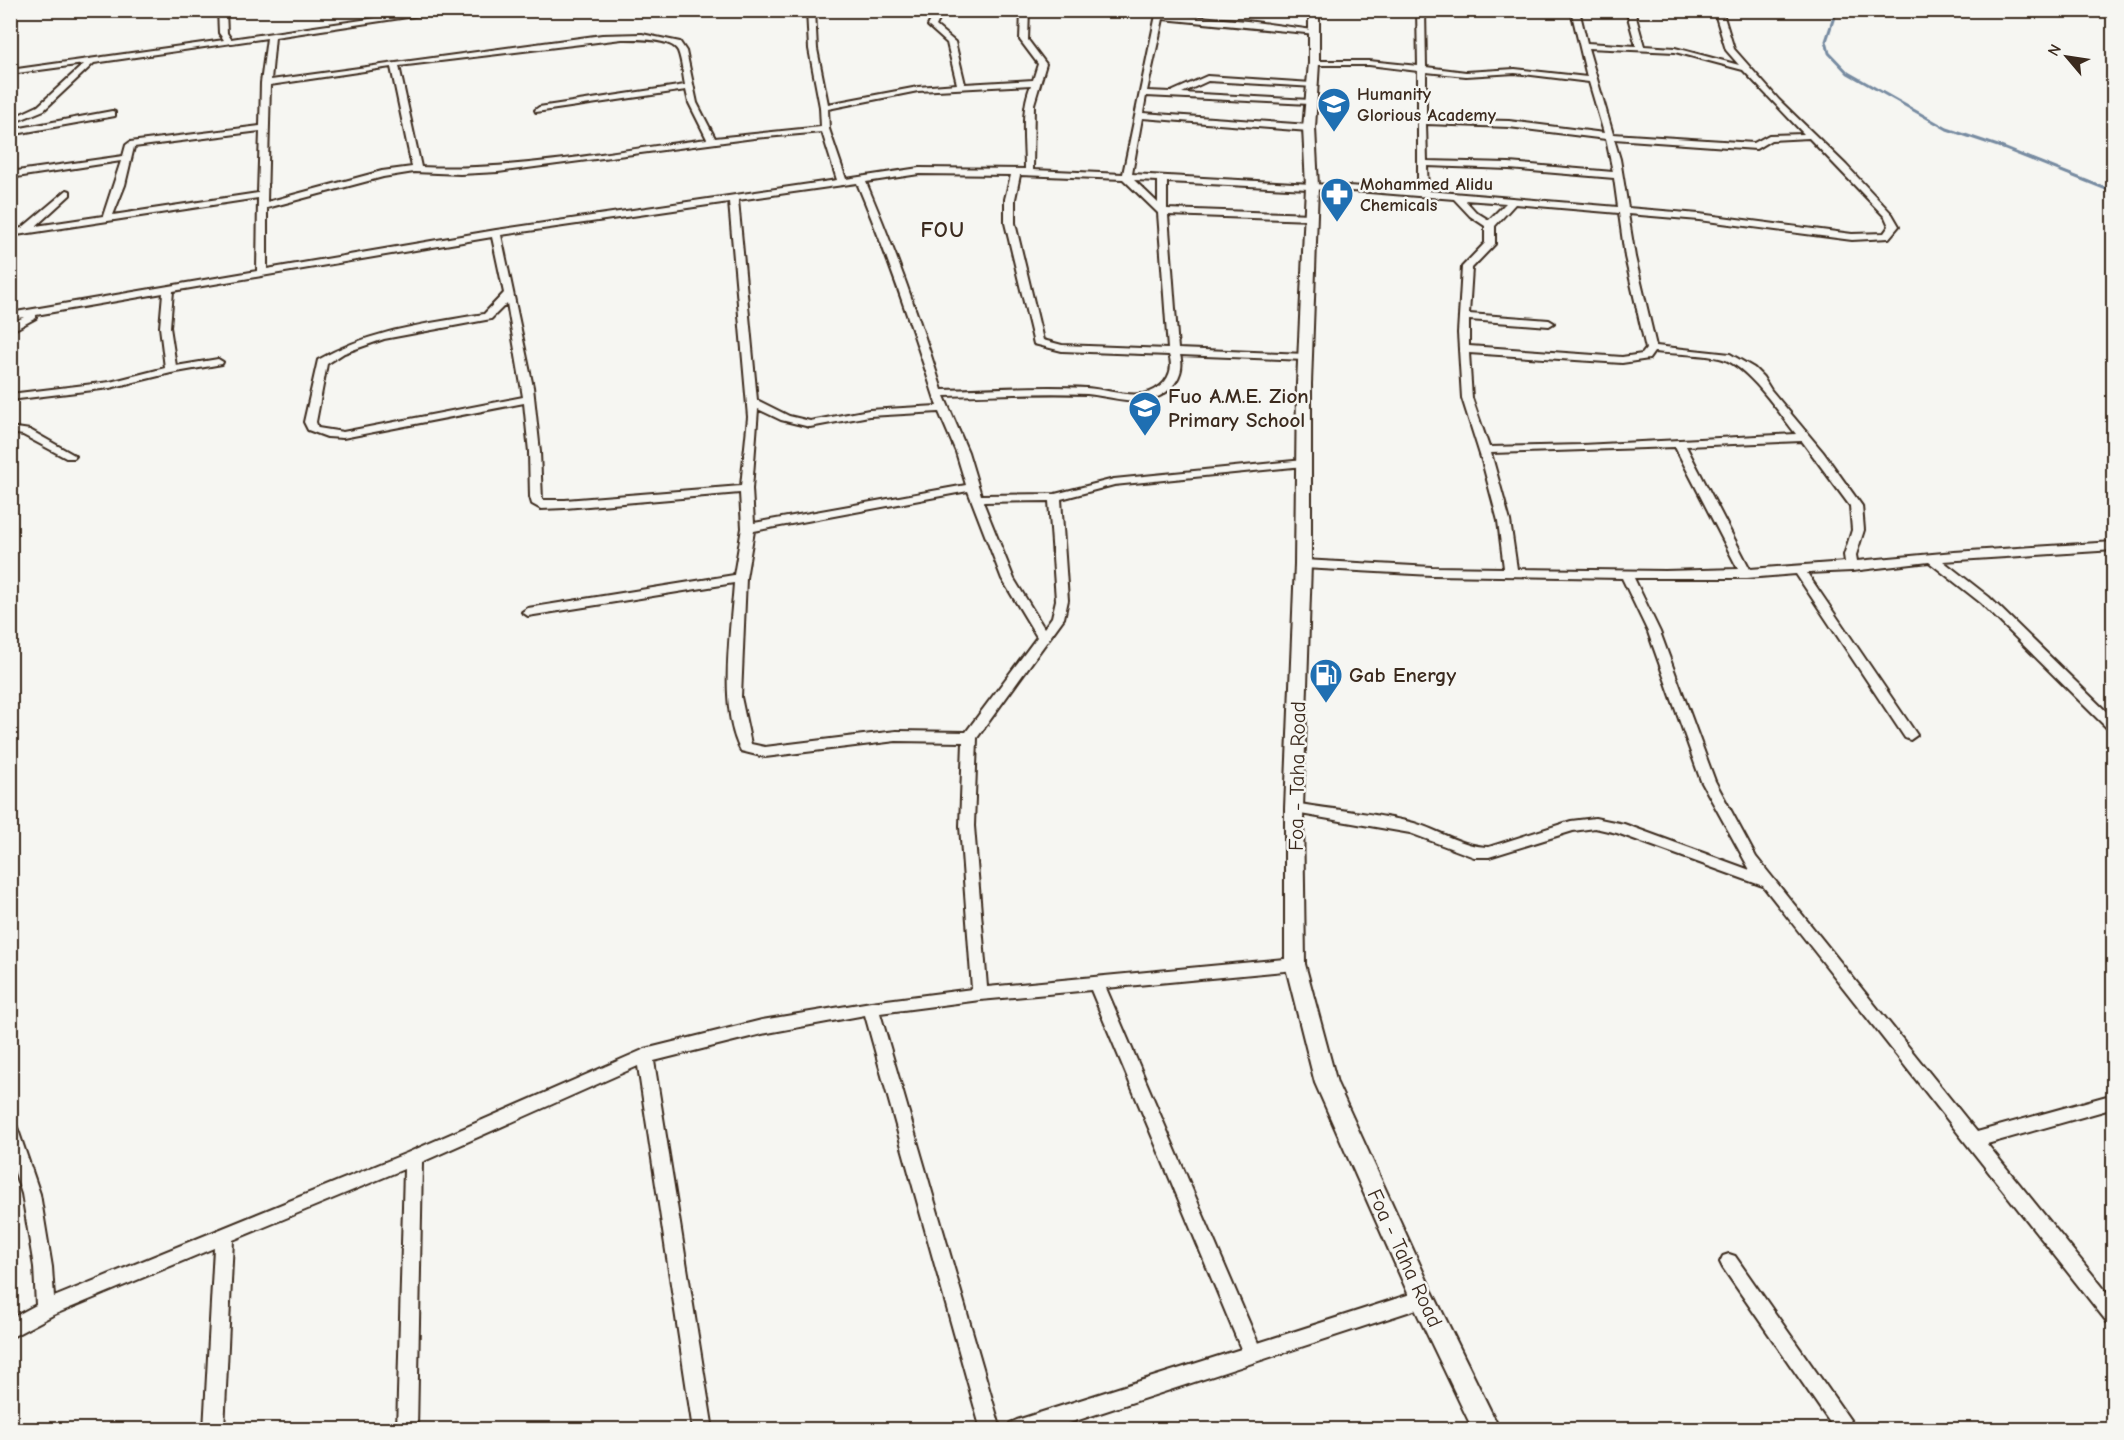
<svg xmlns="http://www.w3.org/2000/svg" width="2124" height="1440" font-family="'Comic Neue',sans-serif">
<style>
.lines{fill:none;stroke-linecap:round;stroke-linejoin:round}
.stream{stroke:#778ba1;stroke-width:3}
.street-casing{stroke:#3b2a1e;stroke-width:4}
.secondary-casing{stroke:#3b2a1e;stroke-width:4}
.street{fill:#f6f6f2;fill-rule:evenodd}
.secondary{fill:#f6f6f2;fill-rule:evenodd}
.labels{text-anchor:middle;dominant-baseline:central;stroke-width:5;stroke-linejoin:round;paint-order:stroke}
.far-poi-label{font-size:18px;font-weight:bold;fill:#3b2a1e;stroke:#f6f6f2;text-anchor:start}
.poi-label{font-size:21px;font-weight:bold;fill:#3b2a1e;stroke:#f6f6f2;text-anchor:start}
.street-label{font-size:21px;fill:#3b2a1e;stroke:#f6f6f2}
.far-district-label{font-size:22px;font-weight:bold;letter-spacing:1.5px;fill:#3b2a1e;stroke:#f6f6f2}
</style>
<rect width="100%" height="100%" fill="#f6f6f2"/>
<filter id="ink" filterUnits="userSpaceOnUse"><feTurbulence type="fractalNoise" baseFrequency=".0167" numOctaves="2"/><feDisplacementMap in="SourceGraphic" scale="12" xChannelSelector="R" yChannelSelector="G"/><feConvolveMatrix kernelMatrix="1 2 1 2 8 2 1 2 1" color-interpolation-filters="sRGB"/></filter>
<g filter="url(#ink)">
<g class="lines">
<path class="stream" d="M1832 10 1835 14 1826 41 1829 53 1848 73 1947 129 1998 146 2114 192"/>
<g class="street-casing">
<path id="street" d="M218 10H226L227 33 231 39 431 10H454L275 37 271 80 602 35 642 34 680 42 686 51 697 103 715 138 821 127 820 107 809 49 807 10H815L817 49 828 104 918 87 957 84 947 43 928 26 936 10H944L936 26 955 42 965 84 1033 80 1038 64 1020 40 1021 10H1029L1028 40 1046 64 1034 104 1033 170 1123 174 1157 10H1165L1164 14 1247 21 1313 30 1317 32 1316 34 1163 19 1147 91 1171 92 1207 76 1312 83H1315V87L1208 81 1182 93 1310 100 1314 102 1310 104 1146 96 1143 113 1309 125 1313 128 1309 131 1142 118 1132 174 1418 190V71L1369 65H1311V61H1369L1418 66 1417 10H1425L1426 67 1466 72 1515 69 1587 77 1571 10H1579L1587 43 1636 46 1626 10H1634L1644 46 1675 48 1739 65 1726 50 1714 10H1722L1734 49 1779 100 1846 165 1892 214 1899 226 1889 238 1852 240 1699 220 1628 214 1635 257 1656 346 1730 354 1754 368 1763 377 1771 390 1823 452 1862 506 1864 530 1856 555 1857 561 1954 552 2114 542V550L1943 561 1989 597 2114 719V732L2109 730 1981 603 1929 562 1852 571 1807 573 1915 732 1917 735 1910 740 1905 738 1796 574 1747 578H1634L1660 632 1715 781 1756 857 1977 1132 2114 1094V1108L1987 1144 2114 1301V1324L2107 1322 1763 886 1617 833 1595 828 1573 831 1489 857H1474L1410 833 1289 812 1287 808 1289 804 1294 803C1334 810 1375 813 1414 823 1439 830 1462 847 1489 847L1571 821 1595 818 1624 824 1750 870 1701 781 1648 632 1622 578 1432 575 1303 568 1297 564 1303 560 1432 567 1504 568 1498 521 1482 461 1462 398 1458 333 1462 267 1485 243V226L1470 216 1454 199 1369 192 1167 182V209L1311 214 1316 217 1311 220 1168 215 1178 349 1305 354 1310 357 1305 360 1180 355C1186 374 1172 392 1155 398 1132 405 1109 396 1087 394 1039 392 991 395 944 396L968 452 981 495 1055 494 1114 479 1304 460 1310 463 1304 466 1114 485 1061 499 1068 600 1064 618 977 738 974 826 987 987 1295 958 1300 960 1303 964 1300 968 1295 970 1106 988 1258 1343 1423 1290 1429 1293 1432 1299 1429 1305 1048 1430H1007L1010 1423 1017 1420 1241 1349 1091 990 980 1000 880 1013 1001 1430H981L865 1015 762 1034 654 1061 713 1430H693L638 1066 422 1162 417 1430H397L404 1169 233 1240 224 1430H204L214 1248 53 1315 10 1338V1319L36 1305 34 1267 22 1194 10 1158V1123L16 1125 18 1130 40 1194 52 1267 54 1297 407 1153 645 1049 762 1020 871 1002 972 989 960 826 963 742 896 741 765 757 741 751C718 710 731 630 734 583L528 616 522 612 528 608 734 575 742 528 740 493 565 508 541 509 532 504 530 497 529 452 524 403 343 438 327 437 308 430 304 422 318 360C370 330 426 324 484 314L504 293 492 237 173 291 170 327 176 366 218 359 223 362 222 364 171 373 110 388 10 400V394L110 382 165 368 160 327 163 293 36 315V318L10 332V324L24 317 10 319V313L257 271 258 198 10 236V230L22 228 67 190 70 191V195L36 226 103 216 121 161 10 178V172L123 156 126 145 130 142 260 126 261 83 267 38 94 63 44 110 10 124V119L38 106 84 64 10 74V70L224 40 219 33ZM622 39C635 39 672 38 678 51 682 61 683 75 685 85L539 107 535 110 536 112 686 90 689 103 707 139C612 151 517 171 421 167L399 66ZM1588 48 1675 52 1743 70 1804 134 1769 135 1754 143 1613 134ZM391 67 412 167 382 171 267 202 270 85ZM1426 72 1466 76 1515 73 1589 82 1604 133 1509 121 1426 119ZM1031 85C1020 110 1025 142 1025 169L919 168 846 179 829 129 828 109 918 91ZM1426 124 1509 127 1606 139 1613 172 1509 163 1427 161ZM260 131 258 193 113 215 125 185 134 147ZM822 132 837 180 496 230 267 269V208L383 177 414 172 460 174 498 172 754 138ZM1809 138 1885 217 1889 226 1884 233 1852 234 1699 214 1628 208 1620 159 1614 139 1756 149 1771 140ZM1427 166 1509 169 1614 178 1618 207 1428 191ZM919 174 1011 175 1005 199V223L1034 344 1062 351 1169 355C1175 371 1166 386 1150 392 1131 399 1106 389 1086 388 1038 385 990 389 942 390 920 319 895 250 866 182ZM1020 175 1123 179 1158 213 1168 349 1062 345 1043 340 1015 223V199ZM1134 180 1158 181V203ZM857 183C888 256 913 330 937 406L869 410 810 421 789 416 757 400 738 200ZM1465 200 1506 203 1489 220 1476 212ZM729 202 748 417 741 486 565 500H542L540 452 533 387 501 235ZM1515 204 1619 213 1625 257 1646 349 1642 354 1622 357 1469 346V320L1549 326 1554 323 1549 320 1469 314 1472 268 1495 244V226ZM507 303 523 397 343 432 318 428 316 422 327 364 344 353 384 339 491 319ZM1654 352C1673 354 1705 354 1723 359 1749 367 1779 413 1796 434L1582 445 1489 447 1472 398 1469 353 1622 363 1649 359ZM758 409 781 420 810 427 869 416 939 412 956 452 966 485 754 523 752 489ZM1802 441 1850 506 1852 530 1844 555 1845 562 1750 569 1686 446ZM1675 447 1738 569 1665 571 1517 569 1510 521 1491 453ZM968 491 1002 579 1037 637 966 732 896 731 765 747 751 744 741 697 746 578 754 531ZM1049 501 1056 600 1052 617 1044 628 1014 579 983 502Z
M2099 10H2108L2114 14V20Z
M112 111 115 112V116L10 135V130Z
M10 427 30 430 76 456 74 458H66L23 435 10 433Z
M1729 1254 1735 1256 1857 1430H1835L1723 1268 1720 1262 1723 1256Z"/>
</g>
<g class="secondary-casing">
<path id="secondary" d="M1309 10H1319V63L1315 128 1318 186 1311 384V564L1303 808 1305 964 1337 1083 1432 1291 1500 1430H1473L1414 1307 1315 1083 1285 964V808L1295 564 1297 384 1306 186 1303 128 1309 63Z"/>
</g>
<use href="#street" class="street"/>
<use href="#secondary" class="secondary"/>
</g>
</g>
<defs>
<g id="school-pin" transform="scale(1.725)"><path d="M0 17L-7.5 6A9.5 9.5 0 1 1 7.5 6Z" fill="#1f6fb2" stroke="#f6f6f2"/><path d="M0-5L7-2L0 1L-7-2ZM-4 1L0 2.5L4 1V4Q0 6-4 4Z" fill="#fff"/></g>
<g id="pharmacy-pin" transform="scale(1.725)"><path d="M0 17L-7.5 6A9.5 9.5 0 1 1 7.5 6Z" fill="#1f6fb2" stroke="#f6f6f2"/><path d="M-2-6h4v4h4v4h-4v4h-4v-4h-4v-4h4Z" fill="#fff"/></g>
<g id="fuel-pin" transform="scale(1.725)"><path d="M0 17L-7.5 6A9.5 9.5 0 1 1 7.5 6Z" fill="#1f6fb2" stroke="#f6f6f2"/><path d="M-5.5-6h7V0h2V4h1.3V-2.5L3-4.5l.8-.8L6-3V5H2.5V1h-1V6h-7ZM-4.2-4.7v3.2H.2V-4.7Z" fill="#fff"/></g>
</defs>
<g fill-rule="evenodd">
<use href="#school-pin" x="1334" y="104"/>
<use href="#pharmacy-pin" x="1337" y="194"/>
<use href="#school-pin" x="1145" y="408"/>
<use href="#fuel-pin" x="1326" y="675"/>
</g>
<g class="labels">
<g class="far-poi-label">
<text x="1357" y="94">Humanity<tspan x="1357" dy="21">Glorious Academy</tspan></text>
<text x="1360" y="184">Mohammed Alidu<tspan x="1360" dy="21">Chemicals</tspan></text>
</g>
<g class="poi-label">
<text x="1168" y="396">Fuo A.M.E. Zion<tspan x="1168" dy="24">Primary School</tspan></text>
<text x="1349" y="675">Gab Energy</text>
</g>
<g class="street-label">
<text transform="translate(1297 776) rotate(-89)">Foa - Taha Road</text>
<text transform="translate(1405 1258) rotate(65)">Foa - Taha Road</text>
</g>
<g class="far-district-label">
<text x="943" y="230">FOU</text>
</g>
</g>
<rect width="2124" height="1440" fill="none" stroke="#f6f6f2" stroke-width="36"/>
<rect x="18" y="18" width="2088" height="1404" fill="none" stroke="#3b2a1e" stroke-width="2" filter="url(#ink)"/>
<g transform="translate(2067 57) rotate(299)" stroke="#f6f6f2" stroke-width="4.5" paint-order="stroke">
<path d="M0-4.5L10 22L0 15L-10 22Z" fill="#3b2a1e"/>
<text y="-9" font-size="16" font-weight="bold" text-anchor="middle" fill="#3b2a1e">N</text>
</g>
</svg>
